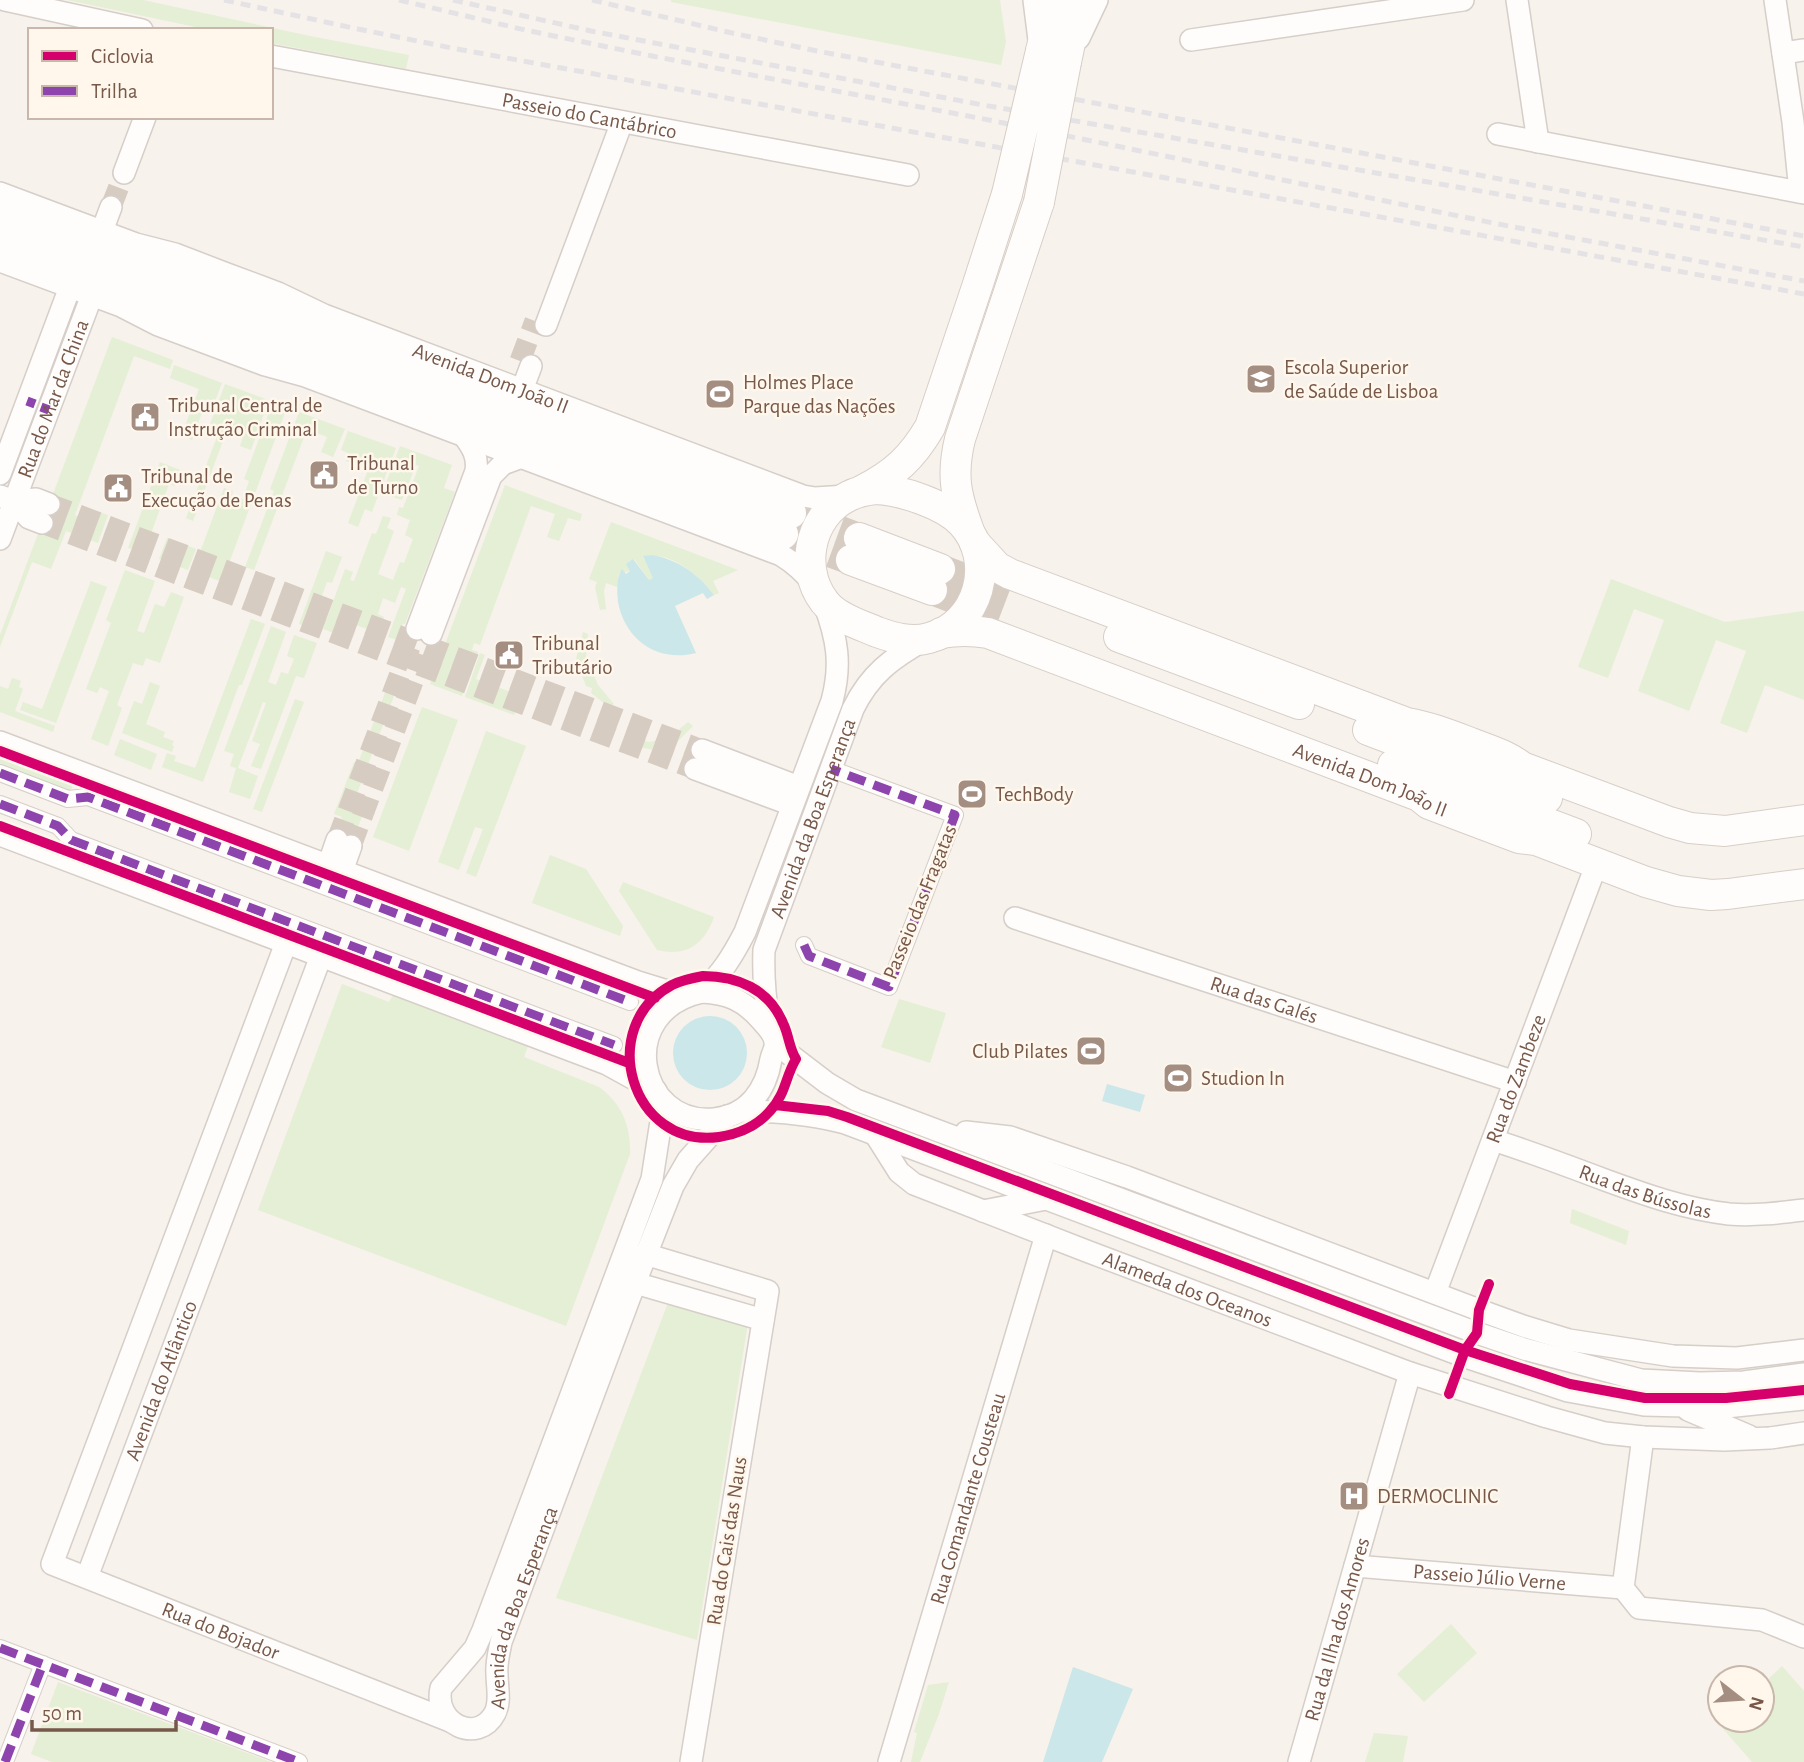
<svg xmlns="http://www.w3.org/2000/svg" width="1804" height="1762" font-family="'Alegreya Sans',sans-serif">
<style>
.green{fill:#e4efd5}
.water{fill:#cbe7e9}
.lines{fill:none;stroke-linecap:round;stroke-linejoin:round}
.minor-tunnel{stroke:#d7ccc2;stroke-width:21;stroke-dasharray:21 10;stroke-linecap:butt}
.secondary-tunnel{stroke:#d7ccc2;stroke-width:30;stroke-dasharray:30 15;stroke-linecap:butt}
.pedestrian-casing{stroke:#d6cec8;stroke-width:18}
.minor-casing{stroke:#d6cec8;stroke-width:24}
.secondary-casing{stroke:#d7cec7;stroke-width:32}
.pedestrian{stroke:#fefdfc;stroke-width:16}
.minor{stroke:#fefdfc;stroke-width:21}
.secondary{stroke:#fefdfc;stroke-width:30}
.rail{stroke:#e5e2e5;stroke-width:5;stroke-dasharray:10 7;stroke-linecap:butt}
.secondary-bridge-casing{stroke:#d7cec7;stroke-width:32;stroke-linecap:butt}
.secondary-bridge{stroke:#fefdfc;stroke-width:30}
.quiet{stroke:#8e44ad;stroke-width:9;stroke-dasharray:18 9;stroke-linecap:butt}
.cycleway-casing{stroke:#fff7ec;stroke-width:15}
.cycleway{stroke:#d6006c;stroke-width:10}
.labels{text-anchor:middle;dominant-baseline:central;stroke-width:5;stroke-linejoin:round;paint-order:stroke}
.street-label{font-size:21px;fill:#775849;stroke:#fff7ec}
.poi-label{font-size:21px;fill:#775849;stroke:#fff7ec;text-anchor:start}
</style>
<rect width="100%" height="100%" fill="#f7f2eb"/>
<path class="green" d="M67 0H143L310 36 409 55 406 69 271 43V30H210Z
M671 0H1000L1006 42 1001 65 671 2Z
M112 337 173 360 170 369 134 356 75 515 95 523 99 512 108 515 98 543 66 531 51 569 32 562 0 647V635Z
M174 365 222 383 212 409 204 407 192 440 181 436 199 389 170 378Z
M225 384 276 403V406L286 410 222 582 193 571 224 488 233 491 232 495 243 499 249 481 244 479 268 415 264 414 251 450 240 446 245 431 229 425 193 521 186 518 217 437 207 432Z
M299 412 345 429 333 457 321 452 327 437 307 429 254 570 245 567 274 491 270 489Z
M348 431 396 448 372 512 365 509 358 527 348 523 368 470 346 461 348 453 341 450Z
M400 446 452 465 444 488 455 492 405 624H403L397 640 388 637 406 589 401 587 395 603 383 598 378 614 384 617 378 633 356 625 350 639 323 629 345 569 353 572 350 580 354 581 372 533 376 534 383 516 391 518 387 528 394 531 378 574 393 580 400 562 404 563 413 539 405 535 410 520 397 515 399 507 403 508 419 466 416 465 402 500 390 496 393 489 385 486Z
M160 462 180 470 175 486 169 484 144 553 128 548Z
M505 485 582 514 580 521 568 518 559 541 547 537 555 514 531 506 480 645 474 643 472 650 478 652 462 696 430 684Z
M611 522 738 570 713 581 719 593 714 595C698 575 671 550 643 557L654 578 649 580 634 559 630 571 619 574 617 587 606 583 604 591 606 609 600 610 595 587 597 582 589 579Z
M167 538 196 549 188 570 159 559Z
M326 551 342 557 332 583 327 582 310 628 299 624Z
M125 570 155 581 137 631 144 633 155 604 164 607 171 592 184 597 160 663 146 658 143 666 133 663 117 705 122 708 108 746 91 739 109 691 100 687 97 693 86 689 111 623 106 620Z
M1611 579 1725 622 1804 611V700L1765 685 1747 733 1720 723 1746 651 1716 640 1689 711 1638 691 1664 620 1634 609 1608 678 1578 667Z
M91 581 107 587 56 723 20 710 23 702 42 709Z
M251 619 265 624 242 685H239L203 782 162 767 167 753 176 756 174 761 195 768Z
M271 626 286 632 268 682 276 685 281 672 288 674 294 659 287 656 294 635 317 643 304 678 296 676 261 769 251 766 260 744 252 741 266 703 263 702 238 768 258 776 250 799 229 792 236 768 230 766 234 754 224 751Z
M583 632 588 634 586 656 598 685 614 704 609 707 591 693 592 688 586 686 576 659Z
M480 653 485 655 476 679 521 696 514 715 465 697Z
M12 678 21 681 19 687 23 689 15 711 55 726 53 732 0 712V686L8 689Z
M150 682 160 686 146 724 165 732 163 737 174 741 172 745 174 746 172 752 122 733 134 701 142 704Z
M388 685 397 688 353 804 365 809 356 832 339 825 342 817 334 814 354 762 358 763Z
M295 699 304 702 262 812 253 809Z
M422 707 458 720 409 851 373 837Z
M688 722 693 726 674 745 654 750 624 744 625 738 650 742 670 737Z
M486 731 526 746 476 877 466 873 483 829 475 827 459 870 438 862Z
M120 739 157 754 151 770 114 755Z
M0 758 73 785 69 796 0 770Z
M550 855 586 869 623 926 620 936 532 903Z
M623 882 714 917C704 945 686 957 657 950L619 891Z
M342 984 389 1002 393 995 528 1046 524 1057 599 1087C622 1104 631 1126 630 1154L566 1326 258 1210Z
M899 999 946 1013 930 1063 881 1047Z
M1572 1209 1629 1231 1626 1245 1570 1223Z
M669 1300 748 1323 697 1640 556 1598Z
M1451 1624 1477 1653 1424 1702 1397 1674Z
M1782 1666 1804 1691V1762H1752L1718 1723 1722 1720H1762V1685Z
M58 1682 271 1762H52L31 1754Z
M949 1682 939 1714 920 1762H911L917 1733 914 1732 928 1685Z
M1374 1733 1408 1736 1403 1762H1365Z"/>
<path class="water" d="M652 555C679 560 698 574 714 595L707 599 703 593 675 606 696 653C658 663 625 640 618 602 617 591 616 579 622 569L626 574 630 571 626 564 633 559 649 580 653 578 643 556Z
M673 1053a37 37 0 1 1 74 0a37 37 0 1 1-74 0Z
M1107 1084 1145 1095 1140 1112 1102 1101Z
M1073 1667 1133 1689 1102 1762H1043Z"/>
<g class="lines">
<path class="minor-tunnel" d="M111 207 124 173
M520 361 535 321
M49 504 702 750
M42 523 695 769
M337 840 410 647
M351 846 423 655"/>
<path class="secondary-tunnel" d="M797 515 859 538
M789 537 851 560
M940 569 1008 595
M932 590 1000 616"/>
<g class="pedestrian-casing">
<path id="pedestrian" d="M0 773 68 799 88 797 630 1002
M0 804 58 826 71 840 614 1045
M804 945 809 956 889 987 955 815 831 769
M0 1648 299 1762
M5 1762 43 1664"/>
</g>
<g class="minor-casing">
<g id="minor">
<path d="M5 0 142 30"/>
<path d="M1034 0 1039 40"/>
<path d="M1517 0 1538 142"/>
<path d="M1775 0 1793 122 1800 192"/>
<path d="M1079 38 1097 0"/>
<path d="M1191 40 1463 0"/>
<path d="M1783 53 1804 50"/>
<path id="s1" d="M271 56 908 175"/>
<path d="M1498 134 1804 193"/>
<path d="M124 173 145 117"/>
<path id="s2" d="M0 193 136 244 175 254 227 274 278 293 324 315 803 496 815 498 847 496"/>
<path d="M102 231 111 207"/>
<path d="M0 261 121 306 158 325 265 365 305 376 781 555C794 563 804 572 814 584"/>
<path d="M546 325 622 122"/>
<path d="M522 390 531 366"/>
<path d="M0 474 70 287"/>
<path d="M0 496 14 501 29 518 42 523"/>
<path d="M14 501 36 499 49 504"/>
<path id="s3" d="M0 539 92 295"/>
<path d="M417 629 476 471C478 457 473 448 464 436"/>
<path d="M431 634 491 476 503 464 522 457"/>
<path d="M0 742 638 982 664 990 689 995"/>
<path d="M702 750 799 787"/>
<path d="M695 769 792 805"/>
<path d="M0 835 607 1064 656 1091"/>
<path d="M328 866 337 840"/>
<path d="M342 871 351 846"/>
<path id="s4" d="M1015 918 1515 1082"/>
<path id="s5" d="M286 943 52 1564 450 1721"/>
<path d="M702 992C722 973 732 957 745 932L832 701C842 664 837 638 824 603"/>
<path d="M702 992C728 993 745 1001 762 1021 767 1027 775 1034 775 1043 776 1048 772 1054 771 1059 766 1090 748 1116 714 1119 637 1126 614 1011 702 992Z"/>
<path id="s6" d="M771 1031C765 1004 763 978 764 950L853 709C870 674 892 658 926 639"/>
<path d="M776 1044 827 1083 856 1100 1477 1333 1524 1349 1641 1380 1700 1383 1744 1382 1804 1374"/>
<path id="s7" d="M664 1102 652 1179 483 1630 475 1648 441 1688C433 1724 478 1745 495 1713 501 1701 497 1687 497 1674 496 1663 499 1653 501 1642L635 1283 673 1186 688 1160 727 1116"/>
<path d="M740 1111C775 1111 810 1113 845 1123L1463 1356 1568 1391 1644 1405 1726 1407 1804 1399"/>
<path d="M966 1132 1010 1137 1127 1177 1479 1310 1523 1326 1569 1340 1673 1356 1737 1358 1804 1350"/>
<path id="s8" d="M875 1134 899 1172 914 1184 1089 1252 1410 1373 1547 1417 1605 1433 1643 1437 1724 1440 1770 1438 1804 1433"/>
<path id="s9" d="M1493 1140C1531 1152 1568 1166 1605 1180 1646 1195 1685 1209 1729 1214 1754 1216 1779 1213 1804 1210"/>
<path d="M983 1211 1046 1199"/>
<path d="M645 1254 768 1291 691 1762"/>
<path d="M635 1283 763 1320"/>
<path id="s10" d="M1435 1293 1597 863"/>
<path d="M1688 1410 1749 1436"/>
<path d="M1643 1437 1623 1588 1639 1608 1762 1620 1804 1637"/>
<path id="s11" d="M1355 1566 1623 1588"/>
<path id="s12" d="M87 1577 321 956"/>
<path id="s13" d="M889 1762 1046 1235"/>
<path id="s14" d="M1299 1762 1410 1373"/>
</g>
</g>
<g class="secondary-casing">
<g id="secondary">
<path d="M1041 51 1053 0"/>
<path d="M1066 62 1079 0"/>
<path d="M0 214 791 513"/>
<path d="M0 239 783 534"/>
<path d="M875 489C901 490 944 504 962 523 997 561 979 625 929 638 911 643 894 638 877 632 861 625 843 620 830 608 797 575 807 516 849 496 857 492 866 490 875 489Z"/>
<path d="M863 490C894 474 912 458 930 427L977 287 1007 194"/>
<path d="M969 531C956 496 951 476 960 439L1039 202"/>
<path d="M859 538 940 569"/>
<path d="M975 543 997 567 1010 574 1407 723C1430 727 1450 735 1471 743 1489 750 1507 755 1522 767L1669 822 1690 828 1725 831 1804 820"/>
<path d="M851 560 932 590"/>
<path id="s15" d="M941 633C958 630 971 630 988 633L1419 796 1429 804 1519 838 1536 840 1646 882 1678 891 1711 895 1728 894 1804 884"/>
<path d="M1119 637 1299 704"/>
<path d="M1368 730 1547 798"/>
<path d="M1393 765 1576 834"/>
</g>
</g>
<use href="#pedestrian" class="pedestrian"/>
<use href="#minor" class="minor"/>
<use href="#secondary" class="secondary"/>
<path class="rail" d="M224 0 353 28 457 49 1804 294
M399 0 525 30 652 56 989 120 1498 224 1804 281
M453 0 591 31 983 105 1804 247
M592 0 732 33 817 51 1804 236"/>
<g class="secondary-bridge-casing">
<path id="secondary-bridge" d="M1007 194 1041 51
M1039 202 1066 62"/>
</g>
<use href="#secondary-bridge" class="secondary-bridge"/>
<path class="quiet" d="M27 401 35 404
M41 407 49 410
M0 773 68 799 88 797 630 1002
M0 804 58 826 71 840 614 1045
M804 945 809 956 889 987 955 815 831 769
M0 1648 299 1762
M5 1762 43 1664"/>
<g class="cycleway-casing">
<path id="cycleway" d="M0 751 655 998
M0 826 629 1063
M703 976C737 976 769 989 783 1023 789 1035 789 1048 796 1059 785 1077 786 1094 770 1111 757 1126 738 1134 719 1137 631 1149 595 1026 672 985 682 980 692 978 703 976Z
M775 1105 828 1111 847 1117 1465 1350 1570 1384 1645 1398H1726L1804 1390
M1449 1394 1465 1350 1477 1333 1479 1310 1489 1284"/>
</g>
<use href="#cycleway" class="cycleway"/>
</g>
<defs>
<g id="university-square" transform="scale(1.575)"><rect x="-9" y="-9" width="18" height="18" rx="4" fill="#a48e82" stroke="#fff7ec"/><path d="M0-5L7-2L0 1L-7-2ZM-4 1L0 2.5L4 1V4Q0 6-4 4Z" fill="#fff"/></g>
<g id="stadium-square" transform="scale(1.575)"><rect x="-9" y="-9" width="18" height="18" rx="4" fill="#a48e82" stroke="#fff7ec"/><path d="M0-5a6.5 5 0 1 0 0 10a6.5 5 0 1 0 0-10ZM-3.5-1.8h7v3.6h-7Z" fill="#fff"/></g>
<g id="civic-square" transform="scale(1.575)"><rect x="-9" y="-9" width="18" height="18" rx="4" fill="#a48e82" stroke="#fff7ec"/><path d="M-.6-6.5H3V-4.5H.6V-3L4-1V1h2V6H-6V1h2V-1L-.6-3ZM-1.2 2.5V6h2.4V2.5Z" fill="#fff"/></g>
<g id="hospital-square" transform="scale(1.575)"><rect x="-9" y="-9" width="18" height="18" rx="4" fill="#a48e82" stroke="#fff7ec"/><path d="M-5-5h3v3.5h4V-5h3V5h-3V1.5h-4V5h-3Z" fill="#fff"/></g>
</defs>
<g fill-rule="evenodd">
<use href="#university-square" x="1261" y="379"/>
<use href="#stadium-square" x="720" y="394"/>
<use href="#civic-square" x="145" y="417"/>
<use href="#civic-square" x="324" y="475"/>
<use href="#civic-square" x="118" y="488"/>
<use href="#civic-square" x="509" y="655"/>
<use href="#stadium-square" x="972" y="794"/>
<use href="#stadium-square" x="1091" y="1051"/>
<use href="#stadium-square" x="1178" y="1078"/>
<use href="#hospital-square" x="1354" y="1496"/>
</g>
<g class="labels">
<g class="street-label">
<text stroke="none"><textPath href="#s1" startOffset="324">Passeio do Cantábrico</textPath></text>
<text stroke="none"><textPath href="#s2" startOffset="525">Avenida Dom João II</textPath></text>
<text stroke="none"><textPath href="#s3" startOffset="150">Rua do Mar da China</textPath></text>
<text stroke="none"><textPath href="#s15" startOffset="457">Avenida Dom João II</textPath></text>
<text stroke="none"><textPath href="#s6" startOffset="222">Avenida da Boa Esperança</textPath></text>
<text transform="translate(920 902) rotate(-68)">Passeio das Fragatas</text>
<text stroke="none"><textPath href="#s4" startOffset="262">Rua das Galés</textPath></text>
<text stroke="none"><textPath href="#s10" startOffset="229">Rua do Zambeze</textPath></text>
<text stroke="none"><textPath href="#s9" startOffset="161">Rua das Bússolas</textPath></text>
<text stroke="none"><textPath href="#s8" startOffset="357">Alameda dos Oceanos</textPath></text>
<text stroke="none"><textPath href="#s12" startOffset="210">Avenida do Atlântico</textPath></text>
<text stroke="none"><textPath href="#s13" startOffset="275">Rua Comandante Cousteau</textPath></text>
<text transform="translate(727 1541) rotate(-81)">Rua do Cais das Naus</text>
<text stroke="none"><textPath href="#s11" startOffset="135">Passeio Júlio Verne</textPath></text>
<text stroke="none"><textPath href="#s7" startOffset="830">Avenida da Boa Esperança</textPath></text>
<text stroke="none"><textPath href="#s14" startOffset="138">Rua da Ilha dos Amores</textPath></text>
<text stroke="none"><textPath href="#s5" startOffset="845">Rua do Bojador</textPath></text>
</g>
<g class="poi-label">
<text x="1284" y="367">Escola Superior<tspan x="1284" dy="24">de Saúde de Lisboa</tspan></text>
<text x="743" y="382">Holmes Place<tspan x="743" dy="24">Parque das Nações</tspan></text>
<text x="168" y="405">Tribunal Central de<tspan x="168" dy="24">Instrução Criminal</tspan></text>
<text x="347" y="463">Tribunal<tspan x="347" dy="24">de Turno</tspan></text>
<text x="141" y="476">Tribunal de<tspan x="141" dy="24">Execução de Penas</tspan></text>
<text x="532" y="643">Tribunal<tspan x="532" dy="24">Tributário</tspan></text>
<text x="995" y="794">TechBody</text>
<text x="1068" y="1051" text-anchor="end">Club Pilates</text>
<text x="1201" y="1078">Studion In</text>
<text x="1377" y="1496">DERMOCLINIC</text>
</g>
</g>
<rect x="28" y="28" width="245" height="91" fill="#fff7ec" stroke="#c9b7ab" stroke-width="2"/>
<rect x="42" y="51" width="35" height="10" fill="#d6006c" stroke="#c9b7ab" stroke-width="2"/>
<text x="91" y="63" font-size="21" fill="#775849">Ciclovia</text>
<rect x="42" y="86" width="35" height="10" fill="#8e44ad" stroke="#c9b7ab" stroke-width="2"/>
<text x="91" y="98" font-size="21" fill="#775849">Trilha</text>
<g transform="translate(1741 1699) rotate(107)"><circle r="33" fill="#fff7ec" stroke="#c9b7ab" stroke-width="2"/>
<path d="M0-5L12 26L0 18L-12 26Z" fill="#a48e82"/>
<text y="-10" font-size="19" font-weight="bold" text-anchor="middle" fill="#775849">N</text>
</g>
<path d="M32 1720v10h144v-10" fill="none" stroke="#775849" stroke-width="3.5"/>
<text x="42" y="1720" font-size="21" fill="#775849" stroke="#fff7ec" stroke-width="5" paint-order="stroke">50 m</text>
</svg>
